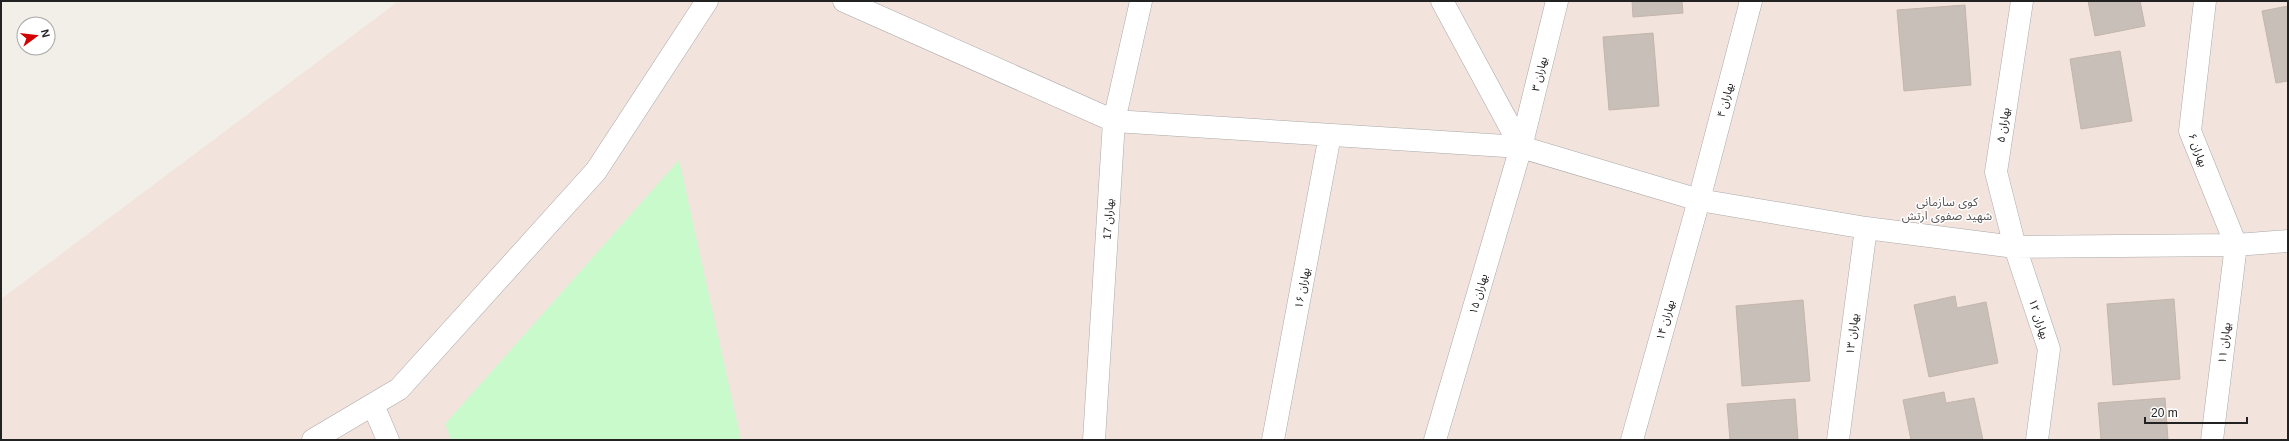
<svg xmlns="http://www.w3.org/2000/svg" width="2289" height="441" font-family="Helvetica,'Noto Sans Arabic',sans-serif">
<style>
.military{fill:#f3e3dd}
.park{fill:#c8facc}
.building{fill:#c7bfb8;stroke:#c4b6ab}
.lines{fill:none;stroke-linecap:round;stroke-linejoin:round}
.minor-casing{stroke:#a9a9a9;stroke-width:23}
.minor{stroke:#fff;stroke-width:22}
.labels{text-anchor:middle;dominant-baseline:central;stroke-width:3;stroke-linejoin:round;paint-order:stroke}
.street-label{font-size:11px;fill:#222;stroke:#fff}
.neighbourhood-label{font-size:12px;fill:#555;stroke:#fff}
</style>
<rect width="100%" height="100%" fill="#f2efe9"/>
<path class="military" d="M405 1H2288V440H1V299L396 3Z"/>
<path class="park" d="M679 160 741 440H451L445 424Z"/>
<path class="building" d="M1632 1H1682L1683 13 1633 17Z
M2088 1H2140L2145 26 2095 36Z
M1965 5 1971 85 1904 91 1897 10Z
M2288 6V81L2276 83 2262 11Z
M1653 33 1659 106 1609 110 1603 37Z
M2120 51 2132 121 2081 129 2070 59Z
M1955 296 1957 308 1986 302 1998 363 1929 377 1914 305Z
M2174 299 2180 379 2113 385 2107 304Z
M1803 300 1810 381 1742 386 1736 306Z
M1944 392 1946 403 1974 398 1983 440H1911L1903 400Z
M2165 398 2168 440H2101L2098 403Z
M1795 399 1798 440H1730L1727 404Z"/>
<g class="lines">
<g class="minor-casing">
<path id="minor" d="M844 1 1114 121 1521 147 1699 200 1866 228 2015 247 2236 245 2288 241
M1442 1 1521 147
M2022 1 1996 172 2015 247 2049 349 2037 440
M2205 1 2190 131 2236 245 2212 440
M373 405 388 440
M313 440 399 389 596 171 707 1
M1094 440 1114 121 1141 1
M1273 440 1330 135
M1435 440 1521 147 1557 1
M1632 440 1699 200 1751 1
M1838 440 1866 228"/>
</g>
<use href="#minor" class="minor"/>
</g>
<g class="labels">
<g class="street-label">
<text transform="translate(1539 74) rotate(-76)">بهاران ۳</text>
<text transform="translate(1725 100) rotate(-75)">بهاران ۴</text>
<text transform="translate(2003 125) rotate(-81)">بهاران ۵</text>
<text transform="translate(2198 150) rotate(70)">بهاران ۶</text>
<text transform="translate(1108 219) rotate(-86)">بهاران 17</text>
<text transform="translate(1302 288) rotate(-79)">بهاران ۱۶</text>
<text transform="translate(1478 294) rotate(-74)">بهاران ۱۵</text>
<text transform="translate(2039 319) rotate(72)">بهاران ۱۲</text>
<text transform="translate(1665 320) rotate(-74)">بهاران ۱۴</text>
<text transform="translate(1852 334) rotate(-83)">بهاران ۱۳</text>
<text transform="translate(2224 343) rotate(-83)">بهاران ۱۱</text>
</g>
<g class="neighbourhood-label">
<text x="1947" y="202">کوی سازمانی<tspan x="1947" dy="14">شهید صفوی ارتش</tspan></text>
</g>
</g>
<rect width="2289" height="441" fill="none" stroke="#222222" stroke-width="4"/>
<g transform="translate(36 36) rotate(75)"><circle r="19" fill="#ffffff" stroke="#a7a7a7"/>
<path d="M0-3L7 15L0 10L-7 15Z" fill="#d40000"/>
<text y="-6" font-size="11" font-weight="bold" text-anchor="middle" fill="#222222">N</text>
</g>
<path d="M2145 417v6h102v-6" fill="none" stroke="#222222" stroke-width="2"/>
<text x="2151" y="417" font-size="12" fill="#222222" stroke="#ffffff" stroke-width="3" paint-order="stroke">20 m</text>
</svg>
